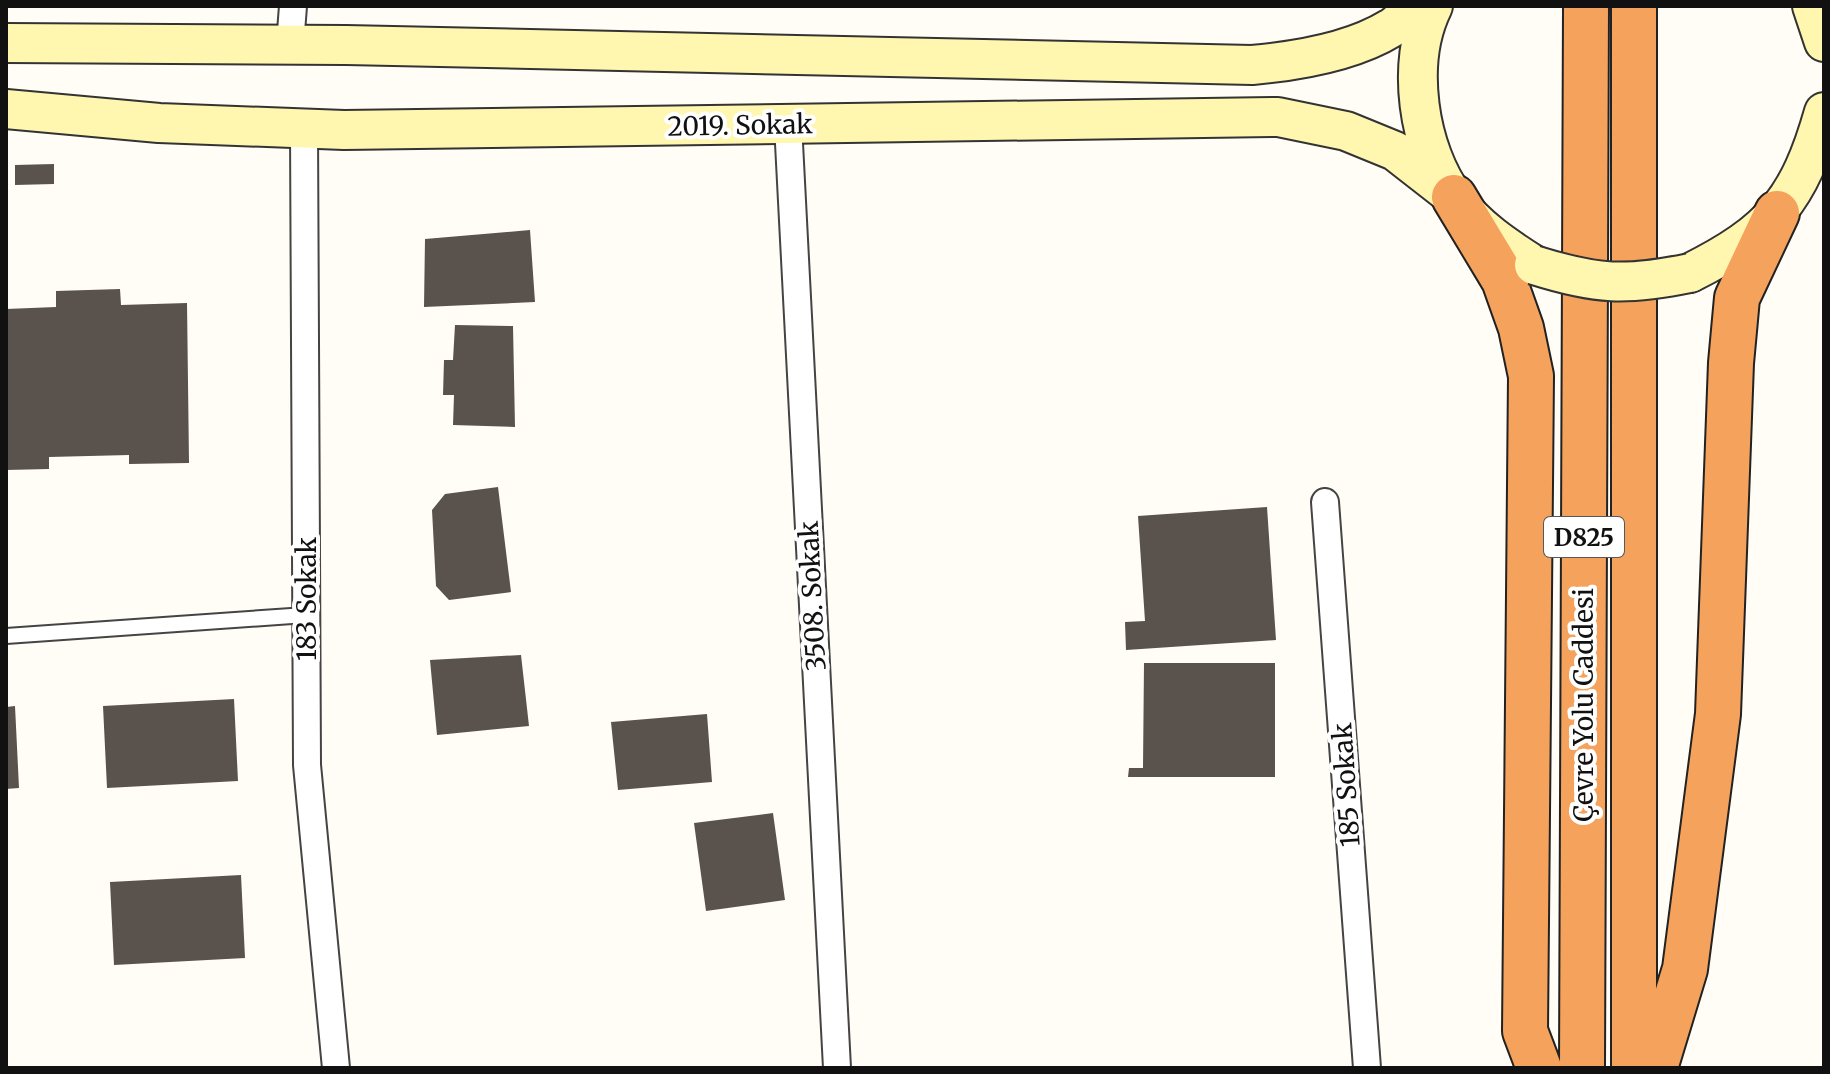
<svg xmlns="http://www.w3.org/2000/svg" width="1830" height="1074" font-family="Merriweather,serif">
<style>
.building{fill:#5a524d}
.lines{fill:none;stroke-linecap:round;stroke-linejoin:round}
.lane-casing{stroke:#444;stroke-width:18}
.street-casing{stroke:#444;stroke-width:30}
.secondary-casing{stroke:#333;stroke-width:42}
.highway-casing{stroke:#222;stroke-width:48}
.lane{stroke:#fff;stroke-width:14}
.street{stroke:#fff;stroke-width:26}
.secondary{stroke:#fff6b0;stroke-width:38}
.highway{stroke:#f5a25d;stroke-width:44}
.secondary-bridge-casing{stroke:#333;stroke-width:42;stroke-linecap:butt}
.secondary-bridge{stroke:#fff6b0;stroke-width:38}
.labels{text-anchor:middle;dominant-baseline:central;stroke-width:8;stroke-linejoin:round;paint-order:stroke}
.shield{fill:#fff;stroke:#585858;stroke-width:2}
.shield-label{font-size:24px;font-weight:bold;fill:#111}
.street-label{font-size:26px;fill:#111;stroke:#fff}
</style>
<rect width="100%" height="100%" fill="#fffdf5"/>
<path class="building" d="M54 164V184L15 185V165Z
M530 230 535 302 424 307 425 239Z
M120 289 121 305 187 303 189 463 129 464V455L49 457V469L6 470V309L56 307V291Z
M455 325 513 326 515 427 453 425 454 395H443L444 360H453Z
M498 487 511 592 449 600 436 586 432 510 445 494Z
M1267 507 1276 640 1126 650 1125 622 1145 621 1138 516Z
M521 655 529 726 437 735 430 660Z
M1144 663H1275V777H1128L1129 768H1143Z
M234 699 238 781 107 788 103 706Z
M15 706 19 788 6 789V707Z
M707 714 712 782 618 790 611 722Z
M773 813 785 900 706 911 694 823Z
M241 875 245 958 114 965 110 882Z"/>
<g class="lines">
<g class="lane-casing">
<path id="lane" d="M6 636 306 615"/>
</g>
<g class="street-casing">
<path id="street" d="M290 45 293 6
M788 124 837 1068
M304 129 307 765 336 1068
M1325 502 1367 1068"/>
</g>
<g class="secondary-casing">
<path id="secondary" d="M1433 6C1405 63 1418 149 1455 199 1477 228 1504 246 1534 265
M1812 6 1824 42
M6 43 346 45 1252 65C1297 61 1352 52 1391 28 1400 23 1407 13 1413 6
M6 109 159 123 344 130 1278 117 1346 131 1395 151 1454 197
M1690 273C1772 232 1799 200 1824 112"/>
</g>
<g class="highway-casing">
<path id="highway" d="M1634 6V1068
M1454 197 1504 280 1521 328 1531 376 1525 1031 1539 1068
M1582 1068 1586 6
M1655 1068 1685 969 1718 714 1731 363 1737 298 1777 213"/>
</g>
<use href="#lane" class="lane"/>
<use href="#street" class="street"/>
<use href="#secondary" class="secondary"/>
<use href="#highway" class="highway"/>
<g class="secondary-bridge-casing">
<path id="secondary-bridge" d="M1534 265C1597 285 1626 286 1690 273"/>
</g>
<use href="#secondary-bridge" class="secondary-bridge"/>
</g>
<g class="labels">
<rect class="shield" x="1544" y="517" width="80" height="40" rx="6"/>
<g class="shield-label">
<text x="1584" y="537">D825</text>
</g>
<g class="street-label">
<text transform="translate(740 125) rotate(-1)">2019. Sokak</text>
<text transform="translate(812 596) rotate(-93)">3508. Sokak</text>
<text transform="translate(306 599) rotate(-90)">183 Sokak</text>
<text transform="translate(1583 705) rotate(-90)">Çevre Yolu Caddesi</text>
<text transform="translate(1346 785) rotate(-94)">185 Sokak</text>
</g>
</g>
<rect width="1830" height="1074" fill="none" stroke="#111111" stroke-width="16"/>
</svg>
